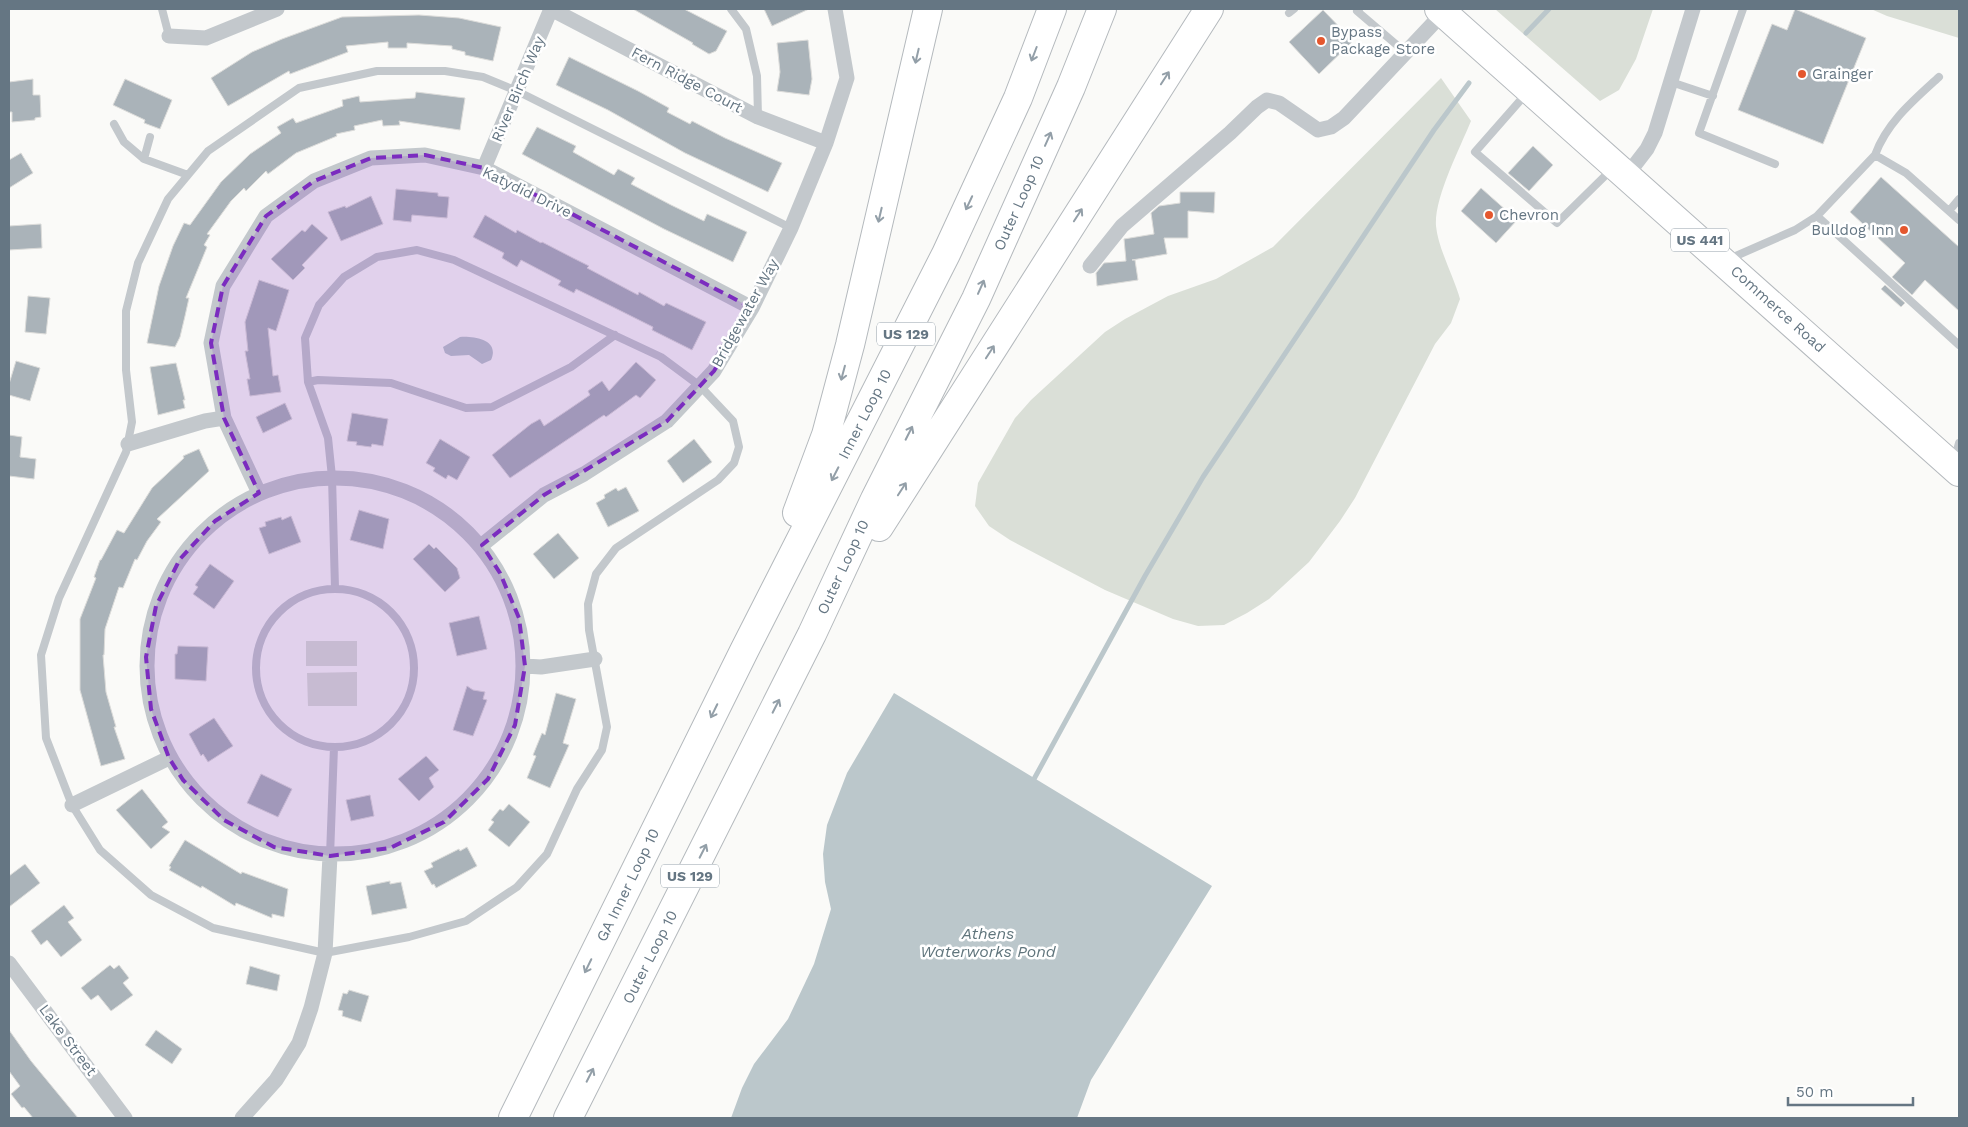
<svg xmlns="http://www.w3.org/2000/svg" width="1968" height="1127" font-family="'Work Sans',sans-serif">
<style>
.green{fill:#dadfd7}
.water{fill:#bbc7cb}
.lines{fill:none;stroke-linecap:round;stroke-linejoin:round}
.stream{stroke:#bbc7cb;stroke-width:5}
.building{fill:#aab3b9;stroke:#dcdcda}
.highway-casing{stroke:#b4b9bd;stroke-width:30}
.lane{stroke:#c3c8cc;stroke-width:8}
.street{stroke:#c3c8cc;stroke-width:15}
.highway{stroke:#fff;stroke-width:28}
.oneway{stroke:#939fa8}
.marked{fill:#7b2cbf;fill-opacity:0.2;stroke:#7b2cbf;stroke-width:4;stroke-dasharray:10 6;stroke-linejoin:round}
.poi-dot{fill:#e4572e;stroke:#fff;stroke-width:2}
.labels{text-anchor:middle;dominant-baseline:central;stroke-width:5;stroke-linejoin:round;paint-order:stroke}
.shield{fill:#fff;stroke:#939fa8;stroke-width:1}
.shield-label{font-size:14px;font-weight:bold;fill:#657683}
.poi-label{font-size:15px;fill:#657683;stroke:#fff;text-anchor:start}
.street-label{font-size:15px;fill:#657683;stroke:#fff}
.water-label{font-size:16px;font-style:italic;fill:#60757c;stroke:#fff}
</style>
<rect width="100%" height="100%" fill="#fafaf8"/>
<path class="green" d="M1495 9H1653L1636 59 1619 90 1600 101Z
M1871 9H1959V38L1887 16Z
M1441 78 1471 121C1460 148 1434 198 1436 226 1438 248 1454 277 1460 299L1451 323 1435 344 1355 498 1340 521 1309 562 1269 599 1247 613 1224 625 1198 626 1173 619 1105 590 1010 540 989 526 975 506 978 483 1015 418 1031 400 1105 332 1125 319 1168 296 1216 279 1273 247Z
M306 641H357V666H306Z
M357 672V706H308L307 673Z"/>
<path class="water" d="M460 337C475 336 500 340 491 360L482 364 469 355 451 356 445 353 443 347Z
M894 693 1212 886 1091 1080 1077 1118H731L742 1088 754 1064 788 1019 814 964 831 909 825 882 823 854 827 825 847 773Z"/>
<g class="lines">
<path class="stream" d="M1526 33 1549 9
M1034 779 1145 576 1203 477 1434 130 1469 83"/>
</g>
<path class="building" d="M633 9H684L727 31 716 51 709 54 692 44 693 43Z
M764 9H809L772 26Z
M1795 9 1866 38 1823 144 1738 110 1772 24 1787 30Z
M1323 10 1353 41 1319 74 1289 42Z
M419 15 459 18 501 27 493 61 465 55V52L452 49V46L407 43V48H388V42L346 46 348 52 290 74 289 71 228 106 211 78 252 52 282 39 342 17Z
M808 40 812 79 809 95 777 91 780 72 777 43Z
M569 57 638 91 669 108 667 112 690 124 692 121 725 138 782 163 768 192 685 153 608 110 556 85Z
M33 79V95H40L41 117 35 118V120L12 122V112H9V82Z
M125 79 172 100 160 129 144 123 145 120 113 105Z
M416 92 465 98 460 130 399 121 400 125 383 126 382 120 354 126 355 130 336 134 337 136 296 153 268 174 266 171 246 191 244 188 231 201 207 234 210 235 204 245 207 247 186 298H189L185 316 180 337 175 347 147 343 159 286 173 246 184 223 190 225 221 182 250 154 281 133 277 127 293 118 296 123 343 106 342 100 359 96 360 102 415 98Z
M537 127 576 146 573 152 614 175 618 169 635 178 631 184 671 205 704 221 707 214 747 232 733 262 664 229 522 154Z
M1533 146 1553 165 1529 191 1508 173Z
M21 153 33 173 9 188V160Z
M1881 177 1959 247V311L1925 280 1912 295 1892 277 1905 263 1850 212Z
M1481 188 1517 220 1496 243 1461 211Z
M396 189 438 193V196L449 197 447 218 412 215 411 222 393 220Z
M1180 192H1215L1214 213 1188 211V238H1164L1167 254 1132 260H1135L1138 280 1097 286 1096 273 1104 263 1126 261 1124 239 1154 234 1151 213 1159 206 1180 203Z
M371 196 383 224 341 241 328 212 345 206 346 208Z
M485 215 516 233 517 230 541 243 542 242 573 258 589 266 587 268 638 295 639 292 664 306 666 303 706 322 692 350 652 330 653 327 613 307 576 289 574 293 558 285 561 281 521 260 517 267 502 258 504 253 473 237Z
M41 224 42 248 9 250V226Z
M312 224 328 238 302 265 305 268 293 280 271 259 302 230 305 232Z
M259 280 289 290 276 331 268 328 273 376 278 375 281 392 250 396 247 379H250L245 351H248L245 322Z
M1885 285 1905 303 1901 307 1881 289Z
M28 296 50 298 46 334 25 332Z
M16 361 40 368 30 401 9 395V384Z
M636 362 656 380 640 398 636 395 606 417 604 415 510 478 492 455 531 424 540 419 544 426 568 410 590 395 588 391 602 381 609 391Z
M176 363 185 400H183L185 408 158 415 150 367Z
M285 403 292 419 263 433 256 417Z
M352 413 388 419 383 446 372 444 371 447 356 445 357 442 347 441Z
M9 435 22 437 20 457 36 459 34 479 9 476Z
M440 439 470 457 457 480 448 475 446 479 433 471 435 468 426 463Z
M694 439 712 462 683 483 667 461Z
M199 449 209 471 157 519 161 522 147 541 137 560 135 559 123 588 119 587 105 629 104 655H103L106 692 116 727H114L125 759 101 766 80 690V619L96 578 94 577 100 560H101L117 530 124 533 152 488 184 458 183 456Z
M626 487 639 511 608 527 596 503 605 498 604 495 616 488 618 491Z
M359 510 389 519 383 549 350 540Z
M291 516 301 542 269 554 259 528 266 526 265 522 281 517 282 520Z
M558 533 579 558 554 579 533 554Z
M429 544 434 549 436 547 457 568 460 578 445 592 413 559Z
M210 564 234 581 214 609 193 594 198 587 195 585Z
M479 616 487 649 457 656 449 623Z
M178 646 208 647 206 681 175 679V654H177Z
M467 686 473 690 485 692 483 699 487 700 473 736 453 730Z
M556 693 576 699 563 743 569 745 550 788 527 778 536 756 533 755 542 733 545 735Z
M214 718 233 746 208 762 203 754 201 756 189 734Z
M426 756 439 770 429 778 434 787 419 801 398 779Z
M261 774 292 789 278 817 247 803Z
M142 789 168 822 162 827 170 832 151 849 116 810Z
M370 795 374 816 351 821 346 800Z
M509 804 530 822 509 847 488 830 494 822 491 820 500 809 503 811Z
M185 840 241 874 242 872 288 889 284 917 272 914V918L236 903 235 906 202 886 201 888 169 870 171 867 169 866Z
M467 847 477 866 436 888 434 884 432 885 424 871 433 867 431 863 459 849 460 851Z
M25 864 40 883 9 907V876Z
M390 881V884L401 882 407 908 372 915 366 886Z
M64 905 74 918 68 922 82 940 61 957 47 940 41 945 31 931Z
M110 965 114 969 119 965 129 978 123 983 133 995 111 1011 98 995 91 1000 81 988Z
M250 966 280 975 277 991 246 984Z
M349 990 369 996 361 1022 342 1016 343 1011 338 1010 343 993 347 994Z
M9 1030 31 1061 78 1118H33L24 1107 22 1108 11 1094 20 1086 9 1071Z
M156 1030 182 1049 172 1064 145 1045Z"/>
<g class="lines">
<g class="highway-casing">
<path id="highway" d="M1439 9 1959 472
M797 513 826 435 850 345 928 9
M879 527 1209 9
M513 1118 744 651 946 254 1018 98 1052 9
M568 1118 812 634 875 499 976 299 1071 87 1102 9"/>
</g>
<path class="lane" d="M162 9 169 36
M731 9 746 29 757 76 758 117
M1359 9 1357 11 1405 52
M1743 9 1699 133 1775 164
M1289 13 1294 9
M1671 82 1713 96
M1526 94 1475 152 1557 223 1611 170
M114 124 124 142 144 159 188 175
M1875 155C1887 122 1914 100 1939 77
M144 159 150 137
M1949 211 1959 199
M1817 216 1875 155 1906 173 1959 220
M1729 259 1795 230 1817 216 1959 345
M308 382 318 380 391 383 466 408 492 407 571 367 615 335
M1954 461 1959 443
M335 588 332 477 328 438 308 382 305 338 319 305 344 277 377 257 417 250 454 260 661 357 700 386 733 421 739 447 734 463 718 480 616 548 596 574 588 604 589 630 607 727 602 750 577 789 547 854 517 887 466 921 409 937 325 953 213 928 151 895 100 850 72 805 46 738 41 655 59 598 126 452 132 422 126 370V311L138 263 168 199 208 151 299 88 377 71H445L483 77 517 91 791 228
M256 668a79 79 0 1 1 158 0a79 79 0 1 1-158 0Z
M330 856 334 747"/>
<path class="street" d="M551 9 758 117 826 143
M169 36 206 38 277 9
M484 168 551 9
M1627 175 1647 149 1655 133 1693 9
M1090 266 1122 226 1230 133 1257 107 1267 100 1279 103 1318 130 1331 127 1344 118 1443 13
M128 444 205 421 224 418
M147 666a188 188 0 1 1 376 0a188 188 0 1 1-376 0Z
M259 493 224 418 211 343 223 286 266 216 314 181 371 158 425 155 484 168 752 308
M482 545 544 495 584 474 667 421 714 371 752 308 791 228 826 143 847 78 835 9
M525 666 541 667 595 659
M72 805 169 758
M9 963 125 1118
M242 1118 276 1080 299 1043 311 1008 325 953 330 856"/>
<use href="#highway" class="highway"/>
</g>
<defs><path id="oneway-shaft" d="M-6 0H5M1.5-3L5.5 0L1.5 3" fill="none" stroke-width="1.6" stroke-linecap="round" stroke-linejoin="round" transform="scale(1.25)"/></defs>
<g class="oneway">
<use href="#oneway-shaft" transform="translate(1034 54) rotate(111)"/>
<use href="#oneway-shaft" transform="translate(917 56) rotate(103)"/>
<use href="#oneway-shaft" transform="translate(1165 78) rotate(-57)"/>
<use href="#oneway-shaft" transform="translate(1048 139) rotate(-66)"/>
<use href="#oneway-shaft" transform="translate(969 203) rotate(115)"/>
<use href="#oneway-shaft" transform="translate(880 215) rotate(103)"/>
<use href="#oneway-shaft" transform="translate(1078 215) rotate(-57)"/>
<use href="#oneway-shaft" transform="translate(981 287) rotate(-66)"/>
<use href="#oneway-shaft" transform="translate(990 352) rotate(-57)"/>
<use href="#oneway-shaft" transform="translate(843 373) rotate(105)"/>
<use href="#oneway-shaft" transform="translate(909 433) rotate(-63)"/>
<use href="#oneway-shaft" transform="translate(835 474) rotate(117)"/>
<use href="#oneway-shaft" transform="translate(902 489) rotate(-57)"/>
<use href="#oneway-shaft" transform="translate(776 706) rotate(-63)"/>
<use href="#oneway-shaft" transform="translate(714 711) rotate(116)"/>
<use href="#oneway-shaft" transform="translate(703 851) rotate(-63)"/>
<use href="#oneway-shaft" transform="translate(588 966) rotate(116)"/>
<use href="#oneway-shaft" transform="translate(590 1075) rotate(-63)"/>
</g>
<path class="marked" d="M425 155 484 168 752 308 714 371 667 421 544 495 482 545 500 573 519 618 525 666 515 725 488 779 444 822 390 848 330 856 274 847 224 820 183 780 169 758 151 709 146 657 156 606 180 559 215 521 259 493 224 418 211 343 223 286 266 216 314 181 371 158Z"/>
<g class="poi-dot">
<circle cx="1321" cy="41" r="5"/>
<circle cx="1802" cy="74" r="5"/>
<circle cx="1489" cy="215" r="5"/>
<circle cx="1904" cy="230" r="5"/>
</g>
<g class="labels">
<g class="shield">
<rect x="1671" y="228.5" width="58" height="23" rx="4"/>
<rect x="877" y="322.5" width="58" height="23" rx="4"/>
<rect x="661" y="864.5" width="58" height="23" rx="4"/>
</g>
<g class="shield-label">
<text x="1700" y="240">US 441</text>
<text x="906" y="334">US 129</text>
<text x="690" y="876">US 129</text>
</g>
<g class="poi-label">
<text x="1331" y="32">Bypass<tspan x="1331" dy="17">Package Store</tspan></text>
<text x="1812" y="74">Grainger</text>
<text x="1499" y="215">Chevron</text>
<text x="1894" y="230" text-anchor="end">Bulldog Inn</text>
</g>
<g class="street-label">
<text transform="translate(687 80) rotate(28)">Fern Ridge Court</text>
<text transform="translate(518 89) rotate(-67)">River Birch Way</text>
<text transform="translate(527 192) rotate(26)">Katydid Drive</text>
<text transform="translate(1019 203) rotate(-66)">Outer Loop 10</text>
<text transform="translate(1778 309) rotate(42)">Commerce Road</text>
<text transform="translate(745 313) rotate(-61)">Bridgewater Way</text>
<text transform="translate(865 414) rotate(-63)">Inner Loop 10</text>
<text transform="translate(843 567) rotate(-65)">Outer Loop 10</text>
<text transform="translate(628 885) rotate(-64)">GA Inner Loop 10</text>
<text transform="translate(650 957) rotate(-63)">Outer Loop 10</text>
<text transform="translate(68 1040) rotate(53)">Lake Street</text>
</g>
<g class="water-label">
<text x="988" y="933">Athens<tspan x="988" dy="18">Waterworks Pond</tspan></text>
</g>
</g>
<rect width="1968" height="1127" fill="none" stroke="#657683" stroke-width="20"/>
<path d="M1788 1097v8h125v-8" fill="none" stroke="#657683" stroke-width="2.5"/>
<text x="1796" y="1097" font-size="15" fill="#657683" stroke="#ffffff" stroke-width="4" paint-order="stroke">50 m</text>
</svg>
